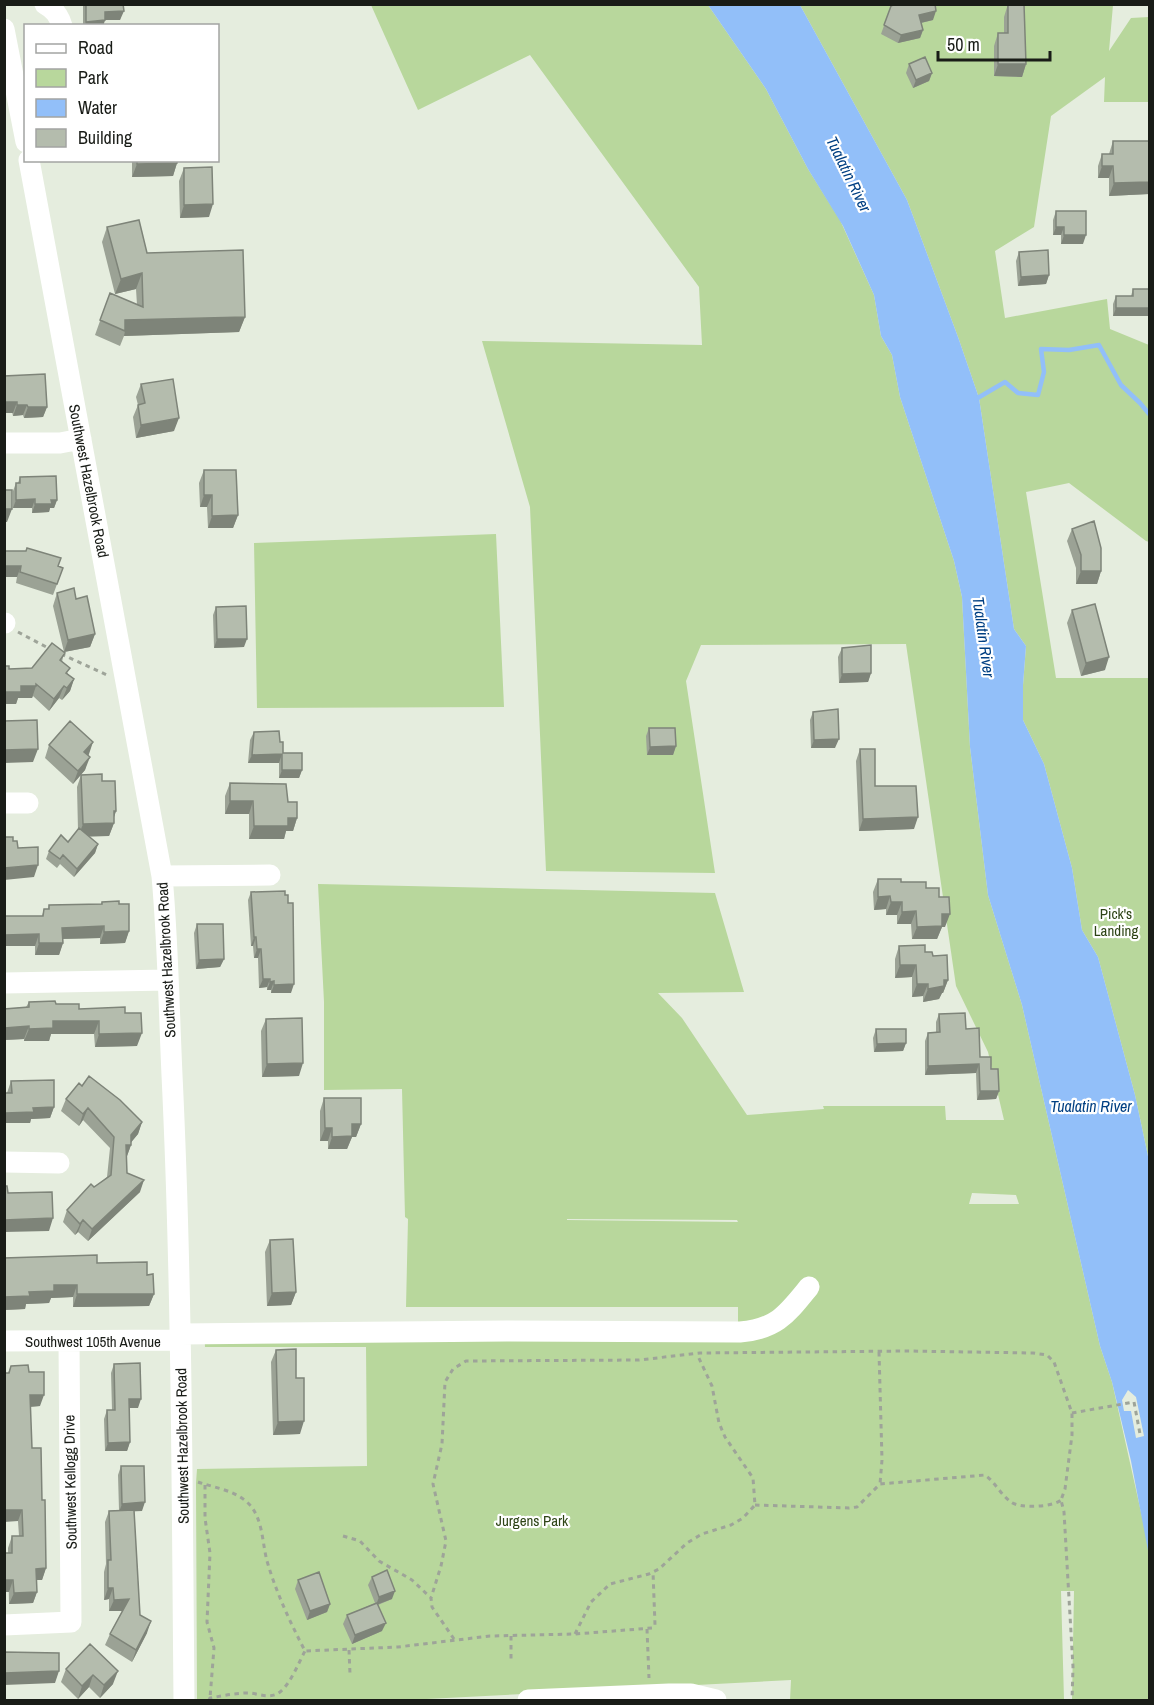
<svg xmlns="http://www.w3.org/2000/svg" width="1154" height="1705" font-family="'Archivo Narrow',sans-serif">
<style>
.green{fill:#b8d79c;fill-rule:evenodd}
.water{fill:#92bff9}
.pier{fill:#e5edde}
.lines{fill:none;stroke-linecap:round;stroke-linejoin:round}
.stream{stroke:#92bff9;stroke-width:4.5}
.path{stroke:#9ea499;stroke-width:3;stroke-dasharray:4.5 4.5;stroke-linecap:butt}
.minor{stroke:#fff;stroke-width:21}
.wall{fill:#9ba295}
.shaded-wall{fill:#7e8479}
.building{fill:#b4bcad;stroke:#7e8479;stroke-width:1.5}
.labels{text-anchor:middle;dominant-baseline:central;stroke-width:4.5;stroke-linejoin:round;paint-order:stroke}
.street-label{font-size:15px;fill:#191c17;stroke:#fff}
.park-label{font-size:15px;fill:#2e4416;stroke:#fff}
.water-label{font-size:16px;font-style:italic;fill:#003f82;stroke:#fff}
</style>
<rect width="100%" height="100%" fill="#e5edde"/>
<path class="green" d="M371 5H708L766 89 808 169 840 220 874 295 881 336 892 355 900 397 954 561 962 597 970 747 988 895 1022 1005 1100 1346 1112 1382 1149 1548V1700H1072L1074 1591H1061L1064 1700H790L791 1680 407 1700H197L196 1483 197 1469 367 1466 366 1347H205L204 1326 738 1325V1307H406L408 1219 405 1217 402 1089 324 1090V1002L318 884 715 893 744 992 658 993 682 1018 747 1115 824 1109 823 1106H945L946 1120H1004L988 1052 956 986 906 644 701 645 686 681 715 873 546 871 530 507 482 341 702 345 699 287 530 55 418 110ZM972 1193 1016 1195 1019 1204H969ZM567 1219 737 1220 738 1222 567 1220Z
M800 5H1113L1109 51 1131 18 1149 17V102H1104L1105 77 1051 116 1034 227 995 251 1005 318 1107 299 1110 329 1149 345V542L1146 541 1069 483 1026 492 1056 678H1149V1161L1135 1095 1098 957 1082 930 1072 868 1044 764 1023 720V685L1026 646 1014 629 979 398 958 337 907 200Z
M496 534 504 707 257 708 254 543Z"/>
<path class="water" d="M708 5H800L907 200 958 337 979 398 1014 629 1026 646 1023 685V720L1044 764 1072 868 1082 930 1098 957 1135 1095 1149 1161V1556L1131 1461 1112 1382 1100 1346 1022 1005 988 895 970 747 962 597 954 561 900 397 892 355 881 336 874 295 843 226 808 169 766 89Z"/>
<path class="pier" d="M1128 1390 1136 1397 1144 1436 1136 1438 1131 1411H1124L1122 1400Z"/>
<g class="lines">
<path class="stream" d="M976 399 1005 382 1018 393 1038 395 1044 372 1041 349 1069 350 1099 345 1121 385 1140 403 1150 415"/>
<path class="path" d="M18 632 50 649
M61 654 107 675
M879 1352 882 1460 880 1484
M1072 1413 1134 1402 1140 1434
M198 1482C215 1488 235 1490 249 1504 263 1519 262 1542 267 1561 276 1592 290 1622 305 1651L398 1647 490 1636 575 1634 652 1628 655 1625 653 1572
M205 1485V1518L210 1553 207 1622 214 1648 210 1698
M755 1505 849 1508 857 1507 880 1484 985 1475C995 1482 1001 1495 1011 1502 1020 1509 1053 1507 1061 1500
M343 1536 360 1541 379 1561 412 1580 431 1598
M647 1629 649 1678
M575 1634 591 1602 610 1584 649 1574 659 1569 687 1543 702 1534 731 1525 743 1518 755 1505 753 1478 725 1437 719 1423 712 1386 697 1354
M511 1636V1660
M454 1639 432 1607 431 1598 441 1566 446 1541 433 1484 442 1444 445 1382 453 1369 466 1361 639 1360 700 1353 906 1351 1033 1353 1047 1355 1054 1362 1072 1413V1435L1065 1489 1061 1500 1064 1512 1073 1667 1072 1700
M349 1650 350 1674
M209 1700 210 1698C222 1696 235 1693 248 1693 258 1693 270 1700 280 1692 291 1683 298 1664 305 1651"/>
<path class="minor" d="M45 4C54 9 59 15 62 26
M4 29 26 142
M29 160 162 876C168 942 169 1009 172 1075 182 1283 182 1492 184 1700
M4 443H60L81 439
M4 623H5
M4 803H28
M162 876 270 875
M4 983 168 980
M4 1162 59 1163
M180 1334 507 1331 740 1332C777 1329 787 1314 809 1287
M4 1341 181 1340
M4 1625 71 1622 69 1341
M528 1700 669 1694H691L716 1700"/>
</g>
<path class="wall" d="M83 4H123L120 20H105L103 26H83Z
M1008 4 1026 64 1022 77 994 76V46L998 33H1004V17Z
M891 6 933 20 921 23 923 30 920 38 898 43 881 34Z
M909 64 932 73 929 81 913 88 906 73Z
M1113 141H1149V194L1109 196V178H1098V166L1102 154H1109Z
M132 160H177V163L173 176 132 177Z
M184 168 209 217 180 218 179 181Z
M1056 211 1083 244H1061V235H1053V220Z
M107 227 245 317 239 332 124 336 120 346 95 335 110 293 137 305 136 289 115 294 102 242Z
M1019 252 1049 275 1046 284 1018 286 1016 261Z
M1133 289H1149V316H1113V304L1116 296H1131Z
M4 376 47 407 43 417 24 418 23 415 13 416Z
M141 384 174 431 136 438 133 417 138 405 136 397Z
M204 470 238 515 233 528H208L207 507H200L199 483Z
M20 477 57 500 54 508H50L49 512 32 513V508H13V491L16 483H18Z
M1072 529 1101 571 1097 584H1076V568L1067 541Z
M4 551 63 568 53 595 16 583 17 577H4Z
M57 593 76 599 95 634 90 647 64 652 62 662 68 674 74 679 70 691 62 700 59 698 49 711 33 696 32 698H18L16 704 9 669 32 668 64 652 53 606Z
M216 607 244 647 214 648 213 615Z
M1072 610 1105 670 1081 676 1067 623Z
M842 648 871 673 868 682 839 683 838 657Z
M813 712 835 748H811L810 720Z
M649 728 676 746 673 755H647L646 736Z
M254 732 280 742 283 753 302 770 299 778H279V763H248L250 740Z
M49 745 89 754 85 770 73 784 45 758Z
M860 749 875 786 914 829 859 831 856 761Z
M81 775 102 781 116 811 114 817V823L109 836H89L98 844 95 853 74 877 60 864 57 868 46 859 49 851 68 842 78 830 77 787Z
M230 783 288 802 297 818 293 831H286L284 839H249V814H225V796Z
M878 879 901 882 926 888 939 897 945 927H942L937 939H912L911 924H897V915H886V909L874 910 873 892Z
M251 892 291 993H271V990H267V987L259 988 258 958H254L253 946H251L248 900Z
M102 902 119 904 129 931 125 943 100 944V938L63 939V943L59 955H35V946H4V916H42L44 909H48L49 905 101 904Z
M197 924 224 959 220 967 196 969 194 933Z
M899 946 925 952 933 956 948 980 943 993H942L939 999 923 1002V996L912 997V977L895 978V959Z
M29 1002 56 1004 79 1009 125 1013 137 1046 95 1047 94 1034H51L49 1041H24V1039L4 1040V1009L26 1007Z
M939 1014 966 1029 980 1057 991 1069 999 1091 996 1099 977 1100 976 1073 925 1075V1041L928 1033 936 1032V1022Z
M266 1019 299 1076 262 1077 261 1031Z
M876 1029 906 1043 903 1051 874 1052 873 1038Z
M11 1081 54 1107 50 1118 31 1119 30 1123H4V1093H7Z
M82 1086 142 1122 138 1134 131 1142V1145L127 1156V1173L140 1192 88 1241 78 1232 75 1235 63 1222 67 1210 107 1177 110 1148 83 1120 79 1126 61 1111 66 1099Z
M324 1098 361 1124 356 1137H352L347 1149H328V1141H320V1111Z
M270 1240 296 1292 291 1305 267 1306 265 1252Z
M4 1258 97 1263 147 1275 154 1294 149 1306 73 1307V1297L51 1298 49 1303 26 1304 25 1309 4 1310Z
M276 1350 296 1378 300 1434 273 1435 271 1362Z
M114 1364 138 1408H129L130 1442 127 1451H105L104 1419 107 1410H112L111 1373Z
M11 1366 29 1372 40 1406 30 1407 32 1448 42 1500 46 1568 42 1580H36L37 1592 33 1603 9 1604 8 1548 12 1536H19L8 1373Z
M121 1466 142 1511H134L140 1615 147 1633 132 1662 105 1645 110 1634 122 1611H109V1599L104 1600V1572L106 1564 105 1522 109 1511 119 1510 118 1475Z
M372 1577 392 1599 378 1605 382 1631 352 1644 343 1624 347 1615 375 1603 368 1585Z
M298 1580 330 1604 327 1612 307 1620 295 1589Z
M90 1644 113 1684 100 1698 89 1687 78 1699 61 1682 66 1669Z"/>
<path class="shaded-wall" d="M124 11 120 20H105L103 26H85L86 22 105 12Z
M936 11 933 20 916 24 919 15Z
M923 30 920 38 898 43 901 35Z
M998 64H1026L1022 77 994 76Z
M932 73 929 81 913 88 916 80Z
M177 163 173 176 132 177 137 164Z
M1102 166H1113L1109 178H1098Z
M1149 182V194L1109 196 1114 183Z
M213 204 209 217 180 218 184 205Z
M1056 227H1064L1061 235H1053Z
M1064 235H1086L1083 244H1061Z
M142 273 136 289 115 294 121 279Z
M1049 275 1046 284 1018 286 1021 277Z
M1116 308H1149V316H1113Z
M245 317 239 332 124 336 125 331V320Z
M4 402H17L13 413H4Z
M17 405H27L23 415 13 416Z
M28 407H47L43 417 24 418Z
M179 418 174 431 136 438 141 425Z
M204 495H212L207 507H200Z
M35 499 32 508H13L16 500Z
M51 500H57L54 508H50L49 512 32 513 35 504Z
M4 509H12L7 522H4Z
M238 515 233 528H208L212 516Z
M4 566H21L17 577H4Z
M1081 571H1101L1097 584H1076Z
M95 634 90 647 64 652 68 640Z
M217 639H247L244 647 214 648Z
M1109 657 1105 670 1081 676 1086 663Z
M871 673 868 682 839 683 842 674Z
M74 679 70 691 62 700 67 688Z
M21 686H36L32 698H18L16 704H4V692Z
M64 686 59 698 49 711 54 699Z
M839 739 835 748H811L814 740Z
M93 742 89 754 79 765 84 752Z
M676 746 673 755H647L650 747Z
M38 749 33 762 4 763V750Z
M282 754 279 763H248L252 755Z
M90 757 85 770 73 784 78 771Z
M282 770H302L299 778H279Z
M230 801H253L249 814H225Z
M114 811H116L112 823H114L109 836 78 837 83 824Z
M918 817 914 829 859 831 863 819Z
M288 818H297L293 831H286L284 839H249L254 826Z
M98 844 95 853 74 877 77 869Z
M38 865 34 877 4 880V868Z
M890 896 886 909 874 910 878 897Z
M891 902H902L897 915H886Z
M916 911 911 924H897L902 912Z
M942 914H950L945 927H942L937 939H912L917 927Z
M104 926 100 938 58 939 62 928Z
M129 931 125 943 100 944 104 932Z
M39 934 35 946H4V935Z
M254 937H256L253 946H251Z
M39 943H63L59 955H35Z
M257 949H261L258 958H254Z
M224 959 220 967 196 969 199 960Z
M900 965H916L912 977 895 978Z
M263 979H270L267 987 259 988Z
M944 980H948L943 993H942L939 999 923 1002 928 989Z
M274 981 271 990H267L270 982Z
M294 984 291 993H271L274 985Z
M917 984H928L923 996 912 997Z
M53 1021H99L94 1034H51L49 1041H24L29 1029Z
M29 1026 24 1039 4 1040V1028Z
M142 1033 137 1046 95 1047 99 1034Z
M906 1043 903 1051 874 1052 877 1044Z
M303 1063 299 1076 262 1077 267 1064Z
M979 1064 976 1073 925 1075 928 1066Z
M980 1091H999L996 1099 977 1100Z
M54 1107 50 1118 31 1119 30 1123H4V1116L6 1113 33 1108Z
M88 1108 83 1120 79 1126 83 1114Z
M142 1122 138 1134 129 1145H131L127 1156 126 1145 131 1135Z
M352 1124H361L356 1137H352L347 1149H328L332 1137Z
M325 1128H332L328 1141H320Z
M144 1180 140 1192 88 1241 92 1229Z
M53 1218 49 1231 4 1232V1220Z
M83 1220 78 1232 75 1235 80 1224Z
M54 1285H77L73 1297 51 1298 49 1303 26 1304 25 1309 4 1310V1297Z
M296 1292 291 1305 267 1306 272 1293Z
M77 1294H154L149 1306 73 1307Z
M30 1395H44L40 1406 26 1407Z
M129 1399H141L138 1408H126Z
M304 1421 300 1434 273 1435 278 1422Z
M130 1442 127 1451H105L108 1443Z
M145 1502 142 1511 119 1512 122 1504Z
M4 1510H22L18 1521 4 1522Z
M46 1568 42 1580H32L36 1569Z
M4 1580H13L9 1592H4Z
M108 1588H113L109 1599 104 1600Z
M395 1591 392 1599 376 1605 379 1597Z
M37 1592 33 1603 9 1604 14 1593Z
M129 1599 124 1611H109L114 1600Z
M330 1604 327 1612 307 1620 310 1611Z
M151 1621 147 1633 132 1662 136 1650Z
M386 1623 382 1631 352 1644 355 1635Z
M59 1671 55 1683 4 1685V1673Z
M118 1671 113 1684 100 1698 104 1685Z
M93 1675 89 1687 78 1699 82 1686Z"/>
<path class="building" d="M86 4H123L124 11 105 12V20L86 22Z
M895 4H935L936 11 919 15 923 30 901 35 884 25 891 6Z
M1008 4H1024L1026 64H998V33H1008Z
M925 57 932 73 916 80 909 64Z
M1113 141H1149V182L1114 183 1113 166H1102V154H1113Z
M137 160H177V163L137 164Z
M212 167 213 204 184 205V168Z
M1056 211H1086V235H1064V227H1056Z
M139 220 147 253 243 250 245 317 125 320V331L100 320 110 293 143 307 142 273 121 279 107 227Z
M1048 250 1049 275 1021 277 1019 252Z
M1133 289H1149V308H1116V296H1133Z
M45 374 47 407H28L27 405H17V402H4V376Z
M173 379 179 418 141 425 138 405 145 403 141 384Z
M204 470H236L238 515 212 516V495H204Z
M56 476 57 500H51L52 504H35V499L16 500V483H20V477Z
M4 490H12V509H4Z
M1094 521 1101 548V571H1081V555L1072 529Z
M27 548 61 558 58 566 63 568 57 584 20 572 21 566H4V551H26Z
M74 588 76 599 87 596 95 634 68 640 57 593Z
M1095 604 1109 657 1086 663 1072 610Z
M246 606 247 639H217L216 607Z
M52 643 65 653 60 660 70 668 66 673 74 679 67 688 64 686 54 699 36 684V686H21V692H4V666H9V669L32 668Z
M871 645V673L842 674V648Z
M838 709 839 739 814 740 813 712Z
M37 720 38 749 4 750V721Z
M70 721 93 742 84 752 90 757 78 771 49 745Z
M649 728H675L676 746 650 747Z
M279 731 280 742H283V753H302V770H282V754L252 755 254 732Z
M860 749H875V786H916L918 817 863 819Z
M102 774V781H115L116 811H114V823L83 824 81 775Z
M230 783 286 784 288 802H297V818H288V826H254L253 801H230Z
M79 828 98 844 77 869 63 855 60 859 49 851 61 835 68 842Z
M4 837H13V841H17L18 848 38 847V865L4 868Z
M878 879H901V882H926V888H939V897H949L950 914H942V926L917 927 916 911 902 912V902H891L890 896 878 897Z
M285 891V895H288V903H293L294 984 274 985V981L270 982V979H263L261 949H257L256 937H254L251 892Z
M119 901V904H129V931L104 932V926L62 928 63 943H39V934L4 935V916H43L44 909H49V905L102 904V902Z
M197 924H223L224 959 199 960Z
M925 945V952H932L933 956 947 955 948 980H944V986L928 989V984H917L916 965H900L899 946Z
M55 1001 56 1004H79V1009L125 1007V1013H141L142 1033 99 1034V1021H53V1028L29 1029V1026L4 1028V1009L29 1007V1002Z
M965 1013 966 1029 979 1028 980 1057H991V1069H998L999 1091H980L979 1064 928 1066V1033L940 1032 939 1014Z
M302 1018 303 1063 267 1064 266 1019Z
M876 1029H906V1043L877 1044Z
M89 1076 120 1100 142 1122 131 1135V1145H126L127 1173 144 1180 92 1229 83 1220 80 1224 67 1210 91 1184 94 1187 111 1175 114 1137 88 1108 83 1114 66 1099 79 1083 82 1086Z
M54 1080V1107L33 1108 34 1112 6 1113V1116H4V1093H12L11 1081Z
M324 1098H361V1124H352V1136L332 1137V1128H325Z
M4 1186H7L8 1193 52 1192 53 1218 4 1220Z
M293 1239 296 1292 272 1293 270 1240Z
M97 1255V1263L147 1262V1275L153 1274 154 1294H77V1285H54V1291L29 1292 30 1296 4 1297V1258Z
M296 1349V1378H304V1421L278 1422 276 1350Z
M140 1363 141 1399H129L130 1442 108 1443 107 1410H115L114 1364Z
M28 1365 29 1372H44V1395H30L32 1448H41L42 1500H45L46 1568 36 1569 37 1592 14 1593 13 1580H4V1553H12V1536H23L22 1510H4V1373H9L11 1366Z
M121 1466H144L145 1502 122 1504Z
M134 1510 140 1615 151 1621 136 1650 110 1634 129 1599 114 1600 113 1588H108V1560H111L109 1511Z
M387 1570 395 1591 379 1597 372 1577Z
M319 1572 330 1604 310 1611 298 1580Z
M377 1603 386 1623 355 1635 347 1615Z
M90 1644 118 1671 104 1685 93 1675 82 1686 66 1669Z
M4 1652 59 1653V1671L4 1673Z"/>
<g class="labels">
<g class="street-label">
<text transform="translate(89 481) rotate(79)">Southwest Hazelbrook Road</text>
<text transform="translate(166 960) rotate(-93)">Southwest Hazelbrook Road</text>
<text x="93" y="1341">Southwest 105th Avenue</text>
<text transform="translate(182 1446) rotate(-91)">Southwest Hazelbrook Road</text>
<text transform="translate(70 1482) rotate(-91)">Southwest Kellogg Drive</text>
</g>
<g class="park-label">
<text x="1116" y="913">Pick's<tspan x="1116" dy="17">Landing</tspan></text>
<text x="532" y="1520">Jurgens Park</text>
</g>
<g class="water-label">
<text transform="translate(849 174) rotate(64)">Tualatin River</text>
<text transform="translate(984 637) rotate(82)">Tualatin River</text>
<text x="1091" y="1106">Tualatin River</text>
</g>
</g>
<rect width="1154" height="1705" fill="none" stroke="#191c17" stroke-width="12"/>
<rect x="24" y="24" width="195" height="138" fill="#ffffff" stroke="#a3a4a2" stroke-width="1.5"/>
<rect x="36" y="44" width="30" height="9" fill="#ffffff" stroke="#a3a4a2" stroke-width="1.5"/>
<text x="78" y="54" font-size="18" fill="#191c17">Road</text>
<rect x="36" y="69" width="30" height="18" fill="#b8d79c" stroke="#a3a4a2" stroke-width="1.5"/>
<text x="78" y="84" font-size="18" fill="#191c17">Park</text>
<rect x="36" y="99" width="30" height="18" fill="#92bff9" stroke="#a3a4a2" stroke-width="1.5"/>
<text x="78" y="114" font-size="18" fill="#191c17">Water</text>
<rect x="36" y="129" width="30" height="18" fill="#b4bcad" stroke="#a3a4a2" stroke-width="1.5"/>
<text x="78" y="144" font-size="18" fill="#191c17">Building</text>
<path d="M938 51v9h112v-9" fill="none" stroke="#191c17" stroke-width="3"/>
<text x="947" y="51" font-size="18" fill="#191c17" stroke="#ffffff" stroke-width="4.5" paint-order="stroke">50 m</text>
</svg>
